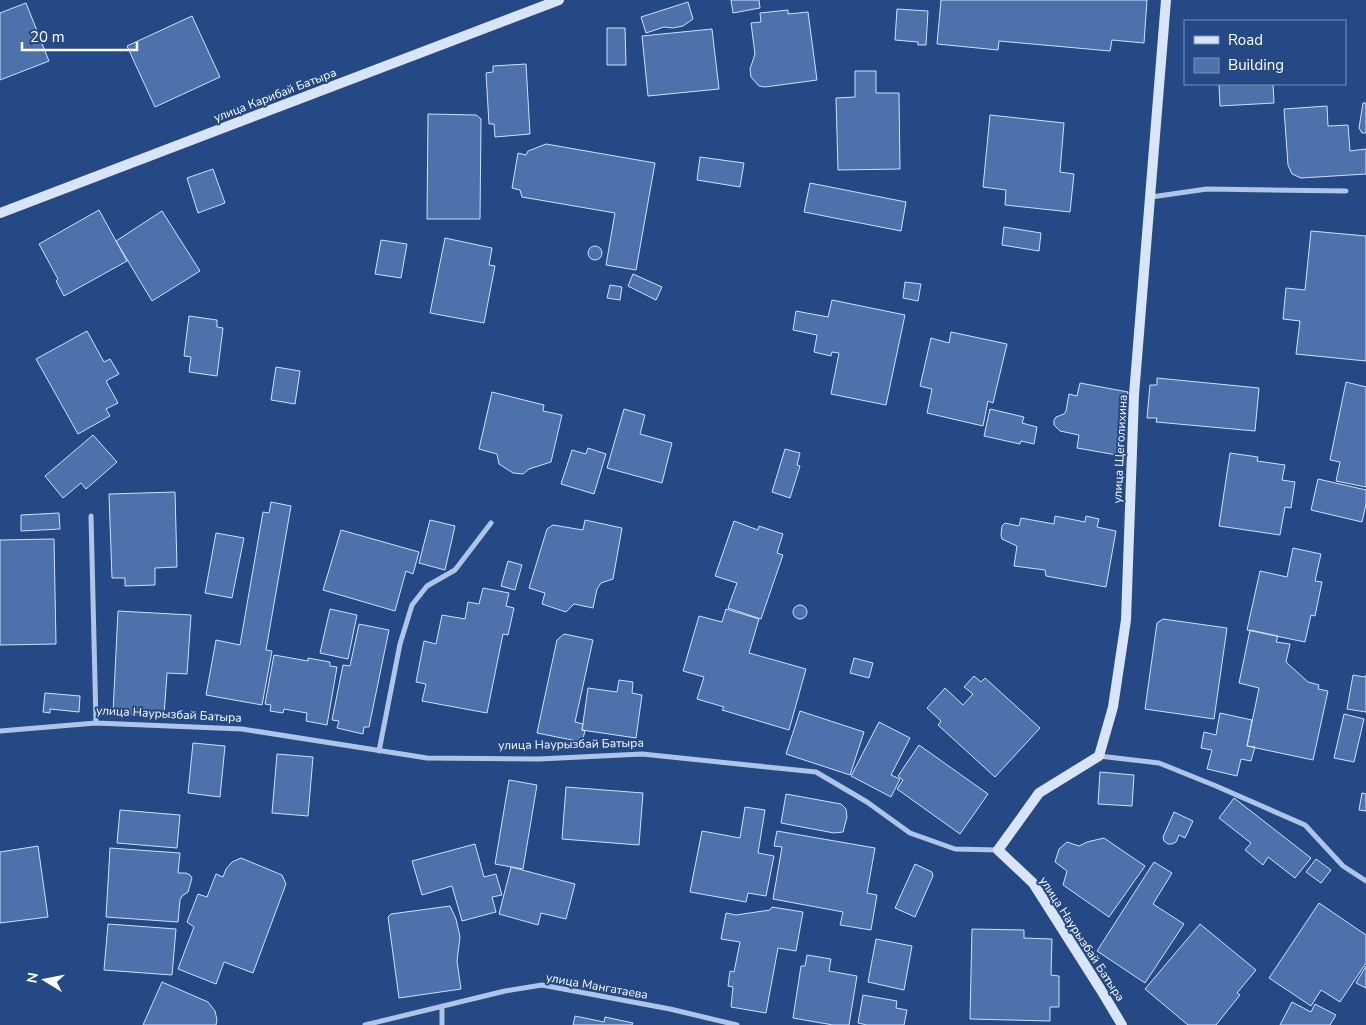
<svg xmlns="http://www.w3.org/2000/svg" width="1366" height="1025" font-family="'Nunito Sans',sans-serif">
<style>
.building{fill:#4d72ab;stroke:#d2e0f6}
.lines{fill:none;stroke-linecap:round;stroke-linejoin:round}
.street{stroke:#aec5e7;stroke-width:5}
.secondary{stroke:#d8e4f7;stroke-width:10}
.labels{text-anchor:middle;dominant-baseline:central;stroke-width:4;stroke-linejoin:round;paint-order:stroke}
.street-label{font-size:12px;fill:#fff;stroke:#254984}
</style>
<rect width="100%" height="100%" fill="#254984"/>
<path class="building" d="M731 0H759L760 8 733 13Z
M941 0H1147L1144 43 1112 40 1110 51 999 41 998 50 937 44Z
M688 2 693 19 683 26 673 28 664 27 646 33 641 17Z
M26 3 49 61 0 80V13Z
M897 9 928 11 926 45H918V42L895 40Z
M788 10V14L808 12 817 80 765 87 759 86 751 77 750 69 755 54 751 23 761 22 760 13Z
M192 16 220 77 155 107 127 46Z
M607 28H625L626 65H607Z
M712 29 719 89 648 96 642 36Z
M526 64 530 134 495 137 494 124H489L486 73 493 72V66Z
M855 71H876V93H899L900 169 838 170 836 98 855 97Z
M1219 84H1273L1274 103 1220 106Z
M1363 103H1366V133H1362L1359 128Z
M1327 106 1328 126 1348 125 1350 151 1366 149V174L1301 178 1292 174 1288 165 1284 109Z
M428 114 476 115 481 119 480 219H427Z
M990 115 1064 123 1060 172 1074 174 1070 212 1005 205 1006 190 983 187Z
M546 144 655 163 636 270 606 265 615 213 522 197 520 190 512 188 518 153 526 155 528 151Z
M700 157 744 163 740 187 697 180Z
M213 169 225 203 198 213 187 178Z
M810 183 906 202 901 231 804 212Z
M99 210 127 261 64 296 56 281 58 279 39 244Z
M162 211 200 271 152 301 116 241Z
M1004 227 1041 233 1039 251 1002 245Z
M1311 231 1366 236V361L1296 354 1300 321 1283 319 1286 288 1305 290Z
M445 238 492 248 489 265 495 266 484 323 430 313Z
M381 240 407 244 401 278 375 274Z
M588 253a7 7 0 1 1 14 0a7 7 0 1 1-14 0Z
M633 274 662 287 656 300 628 286Z
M905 282 921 284 918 301 903 298Z
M610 285 622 287 620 300 607 298Z
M832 300 905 315 886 405 831 394 839 353 832 352 831 356 814 352 817 335 793 330 796 311 828 317Z
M189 316 217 320V327L223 328 217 376 189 372 191 357 184 356Z
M87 331 104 362 110 359 119 374 106 381 118 403 106 409 110 416 78 434 36 359Z
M951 332 1007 344 993 403 988 401 983 426 927 413 932 389 920 386 931 338 949 343Z
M276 367 300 371 295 404 271 400Z
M1157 378 1259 388 1255 431 1156 422 1157 418H1147L1150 385H1157Z
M1346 382 1366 387V487L1336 481 1340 462 1330 460Z
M1080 383 1128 392 1117 455 1077 448 1079 435 1060 431 1054 425V420L1056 417 1064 414 1066 411 1069 394 1077 396Z
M492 392 544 405 543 411 562 415 551 462 529 469 523 474 513 473 499 464 497 454 479 449Z
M624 409 645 415 640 434 672 443 662 483 607 468Z
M990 409 1024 417 1022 423 1037 427 1034 444 1021 441 1020 444 984 436Z
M93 435 117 462 86 489 81 483 63 498 45 476Z
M588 448 606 454 594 494 561 484 572 450 586 454Z
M785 449 800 453 797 465 800 466 790 498 772 492Z
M1230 453 1258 457 1257 461 1285 465 1282 480 1295 482 1291 508 1285 507 1280 535 1219 526Z
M1318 479 1366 490V504L1362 522 1311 510Z
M175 492 177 567 155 568V585L125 586V578H112L109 494Z
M271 502 291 506 266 650 272 651 262 705 206 695 216 640 240 645 263 512 269 513Z
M59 513 60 529 21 531V515Z
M1055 516 1085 522 1086 516 1099 519 1097 527 1116 531 1106 587 1046 576 1045 570 1014 566 1017 546 1002 539 1001 535 1002 526 1005 523 1019 526 1021 518 1054 524Z
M430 520 455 526 445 570 419 563Z
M585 520 622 528 613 579 601 583 597 589 593 608 574 604 566 612 542 604 545 593 529 588 547 529 553 525 583 530Z
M734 521 758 530 759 526 783 534 777 553 783 555 761 619 728 608 737 583 715 576Z
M341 530 419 552 413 574 406 571 395 611 323 590Z
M216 533 244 538 232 598 205 593Z
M54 539 56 644 0 645V540Z
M1293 548 1321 554 1315 581 1322 582 1315 616 1311 615 1305 642 1247 630 1260 571 1287 577Z
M508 561 522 565 515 590 501 586Z
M483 588 509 593 506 606 514 608 508 635 503 634 487 713 422 701 426 684 416 682 424 641 436 644 442 615 465 619 468 602 479 604Z
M793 612a7 7 0 1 1 14 0a7 7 0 1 1-14 0Z
M330 609 357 615 348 659 320 653Z
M726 609 759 619 749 653 806 669 789 730 722 710 724 707 697 699 704 677 683 671 699 616 722 622Z
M118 611 191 615 187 674 167 673 164 716 113 713Z
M1163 619 1227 628 1214 719 1145 709 1157 623Z
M359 624 389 630 369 727H364L363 734 337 728 339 721 332 720 343 665 350 666Z
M1250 630 1278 636 1276 642 1290 644 1286 662 1308 682 1319 685 1318 689 1328 691 1313 760 1247 746 1259 688 1239 683Z
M564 634 593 640 575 722 583 724 582 730 585 731 582 742 537 733 557 640Z
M274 655 308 661V658L330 662V666L337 667 327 725 306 721 307 713 284 709 283 713 270 711 271 705 265 704Z
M854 658 873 663 869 678 850 673Z
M1353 675 1364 677 1366 675V712L1347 709Z
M974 676 981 682 985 678 1040 728 995 777 938 725 941 721 927 708 945 688 963 705 973 694 964 687Z
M619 680 633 682 632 693 642 695 636 738 582 730 588 688 617 692Z
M45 693 80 696 79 712 50 709V713L43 712Z
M800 711 864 732 850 775 786 754Z
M1220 713 1252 720 1247 746 1255 747 1251 761 1241 759 1237 776 1207 769 1212 750 1201 748 1204 732 1216 735Z
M1344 714 1364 719 1354 762 1334 758Z
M879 722 910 738 891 775 900 779 891 797 851 776Z
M193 743 225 746 220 797 188 793Z
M919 745 988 794 960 834 897 789 903 780 898 776Z
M277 754 313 757 308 816 272 813Z
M1100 772 1134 775 1132 806 1098 804Z
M509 780 537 785 523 869 495 864Z
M566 787 643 793 639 845 562 839Z
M1362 793 1366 794V811L1359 810Z
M786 794 841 804 846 809 847 817 843 832 834 833 781 823Z
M1234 798 1311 858 1295 878 1268 857 1263 865 1245 850 1251 843 1219 818Z
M745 807 765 810 758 853 774 856 766 896 748 893 746 902 690 892 702 831 740 838Z
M120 810 180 815 177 848 117 843Z
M1174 812 1193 821 1185 838 1179 835 1176 842 1172 844H1168L1164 841 1163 837Z
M777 831 875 848 867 893 877 895 871 930 840 925 843 912 773 899 782 847 774 846Z
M1104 838 1145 866 1109 917 1063 885 1067 871 1055 862 1059 849 1067 842 1079 846 1087 842Z
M475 844 484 877 496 874 502 895 492 897 496 912 462 921 452 886 422 895 412 861Z
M38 846 48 917 0 923V852Z
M110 848 180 853 178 873H186L190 875 192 878 188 892 182 896 180 900 178 922 106 917Z
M241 858 282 875 286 884 253 973 224 962 216 984 178 969 194 927 187 922 198 894 207 897 216 874 223 877 226 869 232 862Z
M1316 859 1331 870 1321 883 1306 872Z
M1154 862 1172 873 1153 904 1184 924 1145 983 1097 951Z
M915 864 932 872 933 876 915 917 895 908Z
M511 867 575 884 566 919 541 913 538 925 499 914Z
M1319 903 1366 935V963L1340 1002 1321 990 1311 1006 1269 978Z
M450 906 456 919 460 937 457 961 461 989 399 998 388 917 391 914Z
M772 907 803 912 796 951 778 948 766 1013 731 1007 733 987 728 986 730 971 734 972 740 942 721 939 726 913 736 915 770 910Z
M108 924 176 929 172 975 104 970Z
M1200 924 1256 970 1237 993 1240 995 1216 1025H1188L1145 989Z
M972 929 1024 930V938L1052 939 1051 975 1059 976V1007H1050V1021L970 1019Z
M876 939 912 946 904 990 868 982Z
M807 955 831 959 829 971 857 976 849 1025H833L793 1018 801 966H805Z
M1366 966V988L1356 983Z
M162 982 208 1002 215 1011 217 1020 216 1025H143Z
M863 995 897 1001 896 1008 907 1010 904 1025H867L858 1023Z
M1292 1002 1311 1012 1315 1004 1336 1015 1330 1025H1280Z
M575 1016 604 1022 605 1017 633 1023 632 1025H573Z"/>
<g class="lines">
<path class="street" d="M1151 197 1207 189 1346 191
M91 516 96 723
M0 731 96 723 242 729 427 758 539 759 642 754 816 772 867 802 910 833 955 849 998 850
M379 751 400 644 412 605 427 586 455 570 491 523
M1099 756 1159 763 1216 786 1305 825 1343 866 1366 881
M365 1025 505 991 542 985 670 1009 737 1025
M442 1025V1006"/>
<path class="secondary" d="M0 213 559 0
M1122 1025 1101 990 1033 883 998 850 1039 793 1099 756 1113 707 1126 620 1134 395 1166 0"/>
</g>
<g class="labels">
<g class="street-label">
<text transform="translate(275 95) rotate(-21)">улица Карибай Батыра</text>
<text transform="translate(1120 449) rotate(-87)">улица Щеголихина</text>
<text transform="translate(169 714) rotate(3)">улица Наурызбай Батыра</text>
<text transform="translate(571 744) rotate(-1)">улица Наурызбай Батыра</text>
<text transform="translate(1082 939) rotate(57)">улица Наурызбай Батыра</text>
<text transform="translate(597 986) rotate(10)">улица Мангатаева</text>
</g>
</g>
<rect x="1184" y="20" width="162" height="65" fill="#254984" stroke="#7c92b5"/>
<rect x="1194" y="36" width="25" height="8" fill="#d8e4f7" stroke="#7c92b5"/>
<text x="1228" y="45" font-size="15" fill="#ffffff">Road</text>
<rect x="1194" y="58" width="25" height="15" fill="#4d72ab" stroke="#7c92b5"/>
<text x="1228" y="70" font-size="15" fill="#ffffff">Building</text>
<g transform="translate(45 980) rotate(280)" stroke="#254984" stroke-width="4" paint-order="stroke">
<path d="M0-4L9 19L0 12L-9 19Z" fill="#ffffff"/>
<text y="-8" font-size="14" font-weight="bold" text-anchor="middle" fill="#ffffff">N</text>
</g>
<path d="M22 42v8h115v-8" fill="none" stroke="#ffffff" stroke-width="2.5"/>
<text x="30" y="42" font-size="15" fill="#ffffff" stroke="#254984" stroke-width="4" paint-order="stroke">20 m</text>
</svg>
